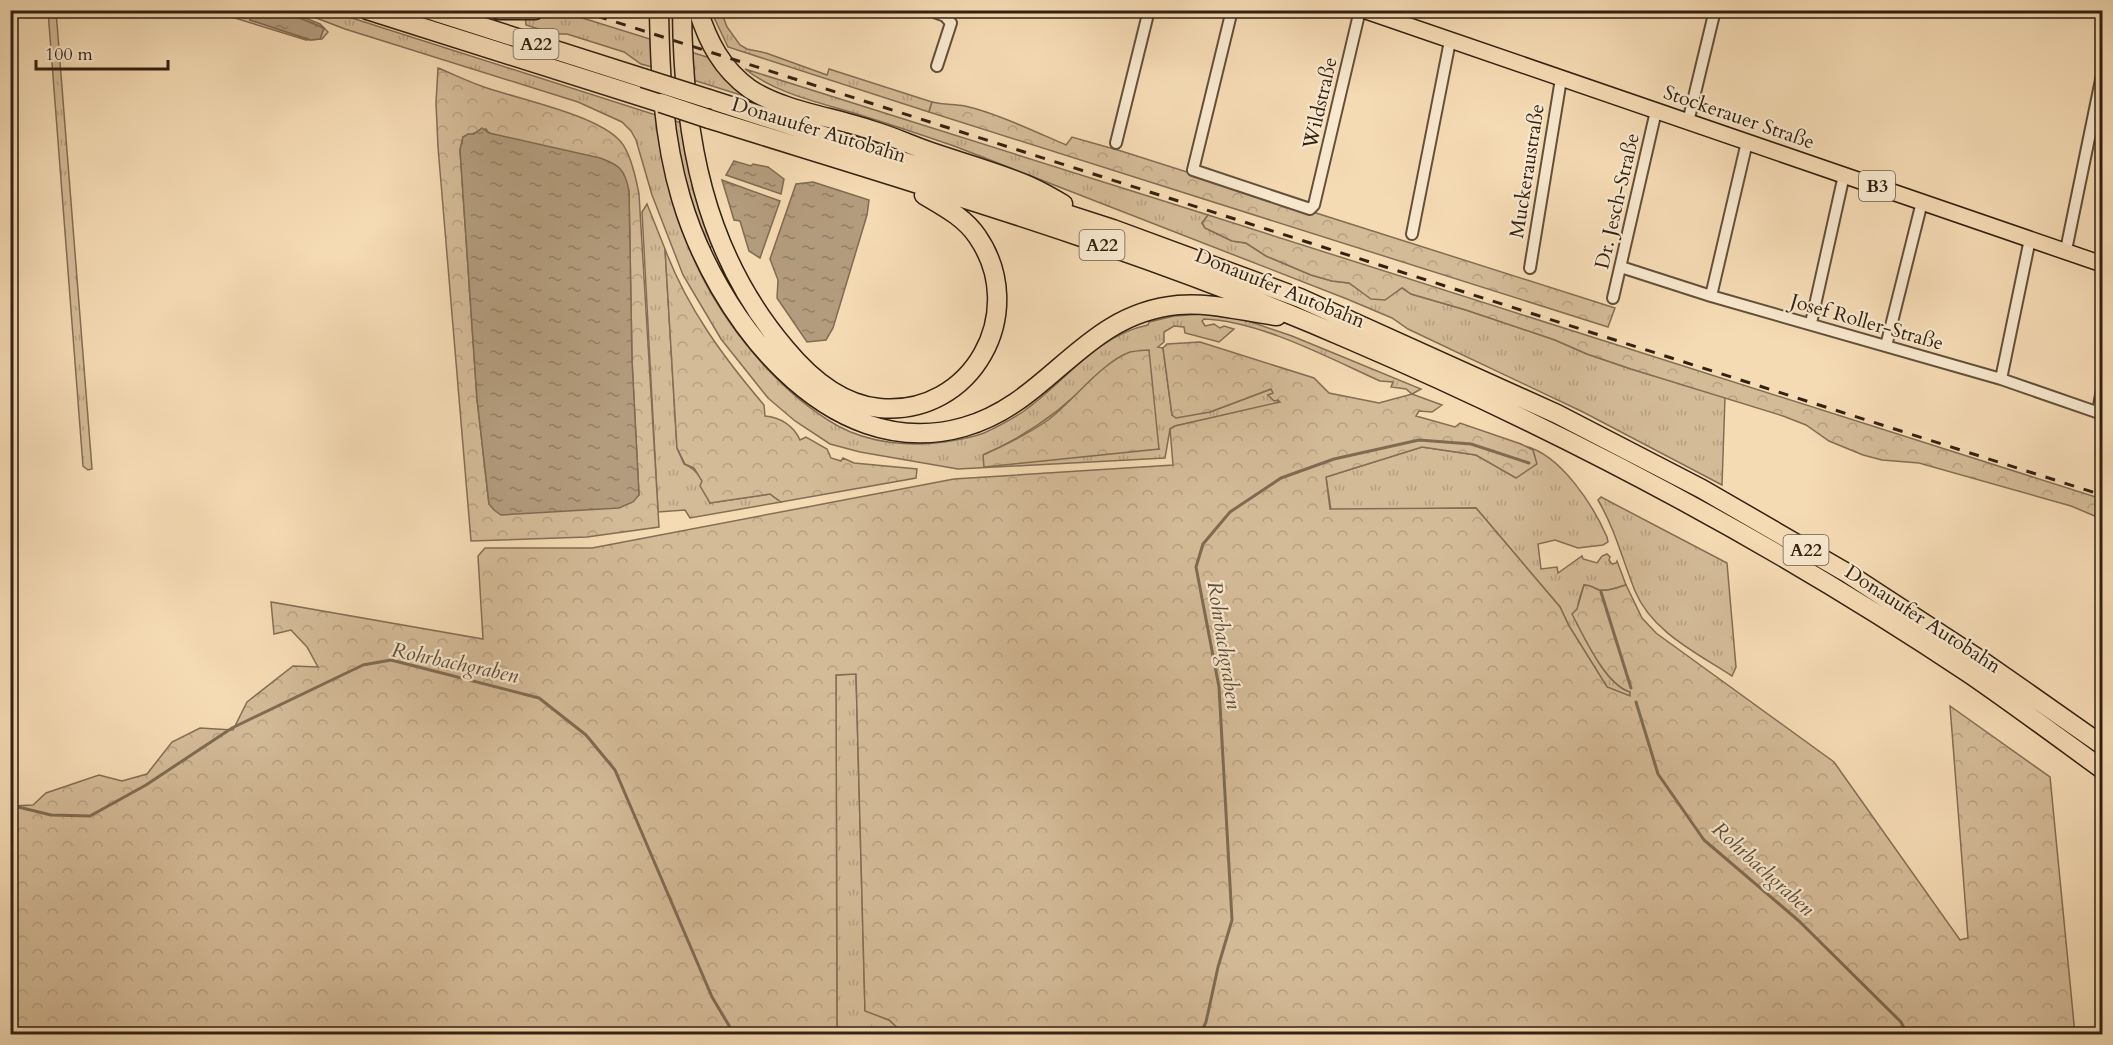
<svg xmlns="http://www.w3.org/2000/svg" width="2113" height="1045" font-family="Cardo,serif">
<style>
.grass{fill:url(#grass-tufts);stroke:#836e54;stroke-width:1.5;fill-rule:evenodd}
.forest{fill:url(#forest-crowns);stroke:#836e54;stroke-width:1.5;fill-rule:evenodd}
.water{fill:url(#water-ripples);stroke:#7f6b52;stroke-width:1.5}
.lines{fill:none;stroke-linecap:round;stroke-linejoin:round}
.stream{stroke:#7f6b52;stroke-width:3}
.minor-casing{stroke:#63503a;stroke-width:14}
.primary-casing{stroke:#322111;stroke-width:18}
.motorway-casing{stroke:#322111;stroke-width:21}
.minor{stroke:#f8e8ce;stroke-width:10}
.primary{stroke:#f5dbb4;stroke-width:15}
.motorway{stroke:#f5dbb4;stroke-width:18}
.rail{stroke:#322111;stroke-width:3;stroke-dasharray:10 10;stroke-linecap:butt}
.motorway-bridge-casing{stroke:#322111;stroke-width:21;stroke-linecap:butt}
.motorway-bridge{stroke:#f5dbb4;stroke-width:18}
.labels{text-anchor:middle;dominant-baseline:central;stroke-width:4.5;stroke-linejoin:round;paint-order:stroke}
.shield{fill:#f8e8ce;stroke:#6d5d4a;stroke-width:1.5}
.shield-label{font-size:18px;font-weight:bold;fill:#322111}
.street-label{font-size:20px;fill:#322111;stroke:#f8e8ce}
.water-label{font-size:21px;font-style:italic;fill:#5f4c37;stroke:#f8e8ce}
</style>
<defs>
<pattern id="grass-tufts" width="24" height="20" patternUnits="userSpaceOnUse" patternTransform="scale(1.5)"><rect width="24" height="20" fill="#d4bb98"/><path d="M3 7l-1-3M5 7V3M7 7l1-3M15 17l-1-3M17 17v-4M19 17l1-3" fill="none" stroke="#b6a082"/></pattern>
<pattern id="forest-crowns" width="20" height="18" patternUnits="userSpaceOnUse" patternTransform="scale(1.5)"><rect width="20" height="18" fill="#d4bb98"/><path d="M2 6a3 3 0 1 1 6 0M12 15a3 3 0 1 1 6 0" fill="none" stroke="#b6a082"/></pattern>
<pattern id="water-ripples" width="26" height="14" patternUnits="userSpaceOnUse" patternTransform="scale(1.5)"><rect width="26" height="14" fill="#b39c7d"/><path d="M2 4q2-2 4 0t4 0M15 11q2-2 4 0t4 0" fill="none" stroke="#927f65"/></pattern>
</defs>
<rect width="100%" height="100%" fill="#f5dbb4"/>
<filter id="stains"><feTurbulence type="fractalNoise" baseFrequency=".00333" numOctaves="4"/><feColorMatrix values="0 0 0 0 .2 0 0 0 0 .09 0 0 0 0 .02 0 0 0 .5 -.17"/></filter>
<radialGradient id="worn" r=".72"><stop offset=".6" stop-color="#630" stop-opacity="0"/><stop offset="1" stop-color="#630" stop-opacity=".3"/></radialGradient>
<path class="grass" d="M48 11H56L92 469 88 470 83 466Z
M217 11 246 18 248 12 251 13 250 20 311 40 320 38 324 28 282 11H288L320 24 328 32 322 39 306 40 225 15Z
M298 11H330L656 115C663 168 674 215 696 264 724 325 778 392 838 426 869 443 910 447 944 442 957 440 971 438 984 433 997 427 1012 419 1024 411 1066 381 1097 335 1148 325L1149 322 1174 316 1203 314 1245 320 1292 336 1421 389 1412 394 1406 389 1391 387 1393 382 1380 381C1329 358 1260 321 1204 319L1202 321 1205 326 1214 324 1220 328 1224 326 1234 329 1219 342 1185 333 1184 327 1174 326 1164 332V342L1158 347 1163 348 1172 415 1210 412 1271 389 1274 393 1269 395 1280 403 1175 426 1170 429 1165 458 958 469 860 452 830 444 795 421 768 398 721 339 683 275 652 195 636 140 631 131 622 122 578 102 345 29ZM1093 378 1159 449 983 455C1026 436 1061 412 1093 378Z
M554 11H560L650 39 652 67 641 64 624 52 567 34H554L526 25 525 16Z
M711 11H721L727 27 740 45 747 49 766 53 827 75 829 69 932 102 929 112 728 47Z
M691 52 713 59 750 98 693 80Z
M745 69 1208 215 1202 223 1205 228 1232 241 1246 243 1266 256 1311 275 1332 281 1349 283 1372 298 1402 288 1411 294 1466 310 1555 340 1587 354 1631 369 1725 397 1722 485 1583 412 1408 329 1392 318 1347 299 954 146C922 135 889 124 857 114 818 102 777 94 745 69Z
M673 120 684 124 715 245 706 249 685 182Z
M647 204 665 249 677 448 684 464C702 471 705 487 710 503L770 494 781 502 690 518 685 510 658 512 642 212Z
M1525 446C1561 455 1593 505 1607 537L1608 542 1603 545 1578 548 1555 540 1538 544 1541 569 1557 567 1558 573 1582 556 1583 559 1597 563 1602 556 1607 554 1610 557 1609 560 1612 564 1616 563 1617 561 1626 585C1618 587 1608 592 1599 590 1594 588 1591 585 1584 585 1582 592 1576 604 1578 612 1582 636 1605 684 1630 692L1631 697 1607 687 1569 626 1560 607 1476 508 1331 510 1326 477 1422 447 1476 455 1516 477 1533 450Z
M1601 497 1727 563 1736 667 1732 676C1697 653 1652 632 1635 591 1623 561 1615 529 1598 500Z
M856 674 865 1010 889 1020 902 1032V1034H837L836 675Z"/>
<path class="forest" d="M438 68C453 74 469 82 484 87 518 99 599 115 621 142 631 154 636 178 639 194L659 527 587 537 471 541 438 147 436 103ZM486 129 489 133 629 191 632 360 639 495 489 504 477 399 460 150 463 137Z
M932 102C944 105 953 104 965 106 996 113 1036 132 1066 145L1072 137 1121 151 1615 308 1608 327 929 112Z
M1208 215 2102 499V519L2071 506 1919 463 1882 460 1863 455 1829 441 1806 425 1783 416 1631 369 1587 354 1555 340 1466 310 1411 294 1402 288 1385 300 1371 299 1349 283 1332 281 1311 275 1266 256 1246 243 1232 241 1205 228 1202 223Z
M665 249C687 308 724 358 764 405L765 416C780 417 794 426 800 440L806 437 827 449 831 458 841 461 843 458 854 463 917 469 916 478 781 502 770 494 710 503 700 486 702 481 694 468 685 464 677 448Z
M1200 342 1314 378 1329 393 1379 403 1412 394 1442 405 1432 412 1419 411 1416 416 1455 427 1460 423 1521 444 1533 450 1537 464 1516 478 1476 455 1422 447 1326 477 1330 509 1476 508 1560 607 1569 626 1607 687 1630 696V692C1605 684 1584 637 1572 614L1577 609 1584 585C1590 585 1594 588 1599 590 1608 592 1618 587 1626 585L1642 618 1656 633 1834 762 1960 940 1968 938 1950 706 2050 777 2075 1034H902V1032L889 1020 865 1011 856 674 836 675 837 1034H11V806L33 805 46 793 99 775 122 781 147 774 172 742 200 728 233 730 247 702 293 666 318 667 307 647 291 630 274 634 271 602 483 639 478 556 485 548H592L954 479 1173 465 1170 429 1175 426 1280 402 1278 400 1274 401 1268 395 1273 393 1271 389 1210 412 1176 418 1172 415 1163 348 1167 344Z
M1149 350 1159 449 984 467 983 455C1006 445 1028 434 1048 420 1073 401 1102 362 1130 352 1136 351 1143 350 1149 350Z"/>
<path class="water" d="M221 11H282L324 28 320 39 311 40 250 20 251 13 248 12 246 18Z
M482 128 489 133 600 158C620 165 625 170 629 191L632 360 639 495 633 502 619 508 501 515 494 510 489 504 477 399 460 150 463 137 468 134H474Z
M734 161 751 166 753 164 768 167 784 179 781 194 726 175Z
M722 180 780 201 760 258 749 251 740 221 734 220Z
M813 182 869 200 867 215 833 328 826 340 807 342 777 298 778 280 770 259 796 184Z"/>
<g class="lines">
<path class="stream" d="M1601 592 1631 688
M1636 702 1658 774 1704 840 1799 921 1901 1022 1907 1034
M10 805 51 815 90 816 146 785 232 728 363 665 391 660 539 698 586 735 615 770 712 997 734 1034
M1200 1034 1206 1022 1218 967 1232 920 1219 687 1196 567 1203 544 1230 512 1281 478 1334 459 1419 440 1471 444 1529 463"/>
<g class="minor-casing">
<path id="minor" d="M929 10 945 16 951 23 937 66
M1232 10 1193 170 1310 209 1314 205 1360 10
M1688 122 1715 10
M1116 143 1149 10
M1412 234 1450 41
M2066 250 2102 75
M1621 267 1711 296 2001 379 2102 414
M1530 268 1561 79
M1711 296 1747 142
M1613 298 1656 111
M1811 323 1844 175
M1886 346 1922 202
M2001 379 2030 239
M2098 412 2102 389"/>
</g>
<g class="primary-casing">
<path id="primary" d="M1363 10 2102 264"/>
</g>
<g class="motorway-casing">
<path id="motorway" d="M367 10 661 103
M430 10 643 78
M499 10H535
M659 10C660 73 663 137 681 198 715 314 826 466 964 427 1050 403 1082 314 1178 305 1212 302 1244 312 1277 316
M682 10C683 135 703 252 786 349 810 378 840 404 879 408 972 417 1030 312 977 236 964 217 944 207 924 195
M698 10C708 42 722 69 750 89 783 111 834 117 871 130 892 136 911 145 931 152 963 163 996 172 1027 185 1039 190 1051 197 1063 204
M709 99 1113 229 1300 298 1557 414 1702 489 1847 573 1985 663 2102 745
M709 119C924 186 1142 249 1348 339 1565 432 1774 543 1970 674 2015 705 2058 737 2102 769"/>
</g>
<use href="#minor" class="minor"/>
<use href="#primary" class="primary"/>
<use href="#motorway" class="motorway"/>
<path class="rail" d="M578 10 2102 495"/>
<g class="motorway-bridge-casing">
<path id="motorway-bridge" d="M643 78 709 99
M661 103 709 119"/>
</g>
<use href="#motorway-bridge" class="motorway-bridge"/>
</g>
<g class="labels">
<g class="shield">
<rect x="513.5" y="29" width="45" height="30" rx="4.5"/>
<rect x="1859" y="171" width="36" height="30" rx="4.5"/>
<rect x="1079.5" y="230" width="45" height="30" rx="4.5"/>
<rect x="1783.5" y="535" width="45" height="30" rx="4.5"/>
</g>
<g class="shield-label">
<text x="536" y="44">A22</text>
<text x="1877" y="186">B3</text>
<text x="1102" y="245">A22</text>
<text x="1806" y="550">A22</text>
</g>
<g class="street-label">
<text transform="translate(1320 103) rotate(-77)">Wildstraße</text>
<text transform="translate(1739 117) rotate(19)">Stockerauer Straße</text>
<text transform="translate(819 130) rotate(17)">Donauufer Autobahn</text>
<text transform="translate(1527 171) rotate(-81)">Muckeraustraße</text>
<text transform="translate(1617 201) rotate(-77)">Dr. Jesch-Straße</text>
<text transform="translate(1280 288) rotate(22)">Donauufer Autobahn</text>
<text transform="translate(1867 322) rotate(16)">Josef Roller-Straße</text>
<text transform="translate(1923 619) rotate(33)">Donauufer Autobahn</text>
</g>
<g class="water-label">
<text transform="translate(1224 645) rotate(81)">Rohrbachgraben</text>
<text transform="translate(455 663) rotate(12)">Rohrbachgraben</text>
<text transform="translate(1763 869) rotate(42)">Rohrbachgraben</text>
</g>
</g>
<rect width="2113" height="1045" fill="none" stroke="#f5dbb4" stroke-width="36"/>
<rect x="12" y="12" width="2089" height="1021" fill="none" stroke="#322111" stroke-width="3"/>
<rect x="18" y="18" width="2077" height="1009" fill="none" stroke="#322111" stroke-width="1.5"/>
<path d="M36 60v9h132v-9" fill="none" stroke="#322111" stroke-width="3"/>
<text x="45" y="60" font-size="18" fill="#322111" stroke="#f8e8ce" stroke-width="4.5" paint-order="stroke">100 m</text>
<rect width="100%" height="100%" filter="url(#stains)"/>
<rect width="100%" height="100%" fill="url(#worn)"/>
</svg>
